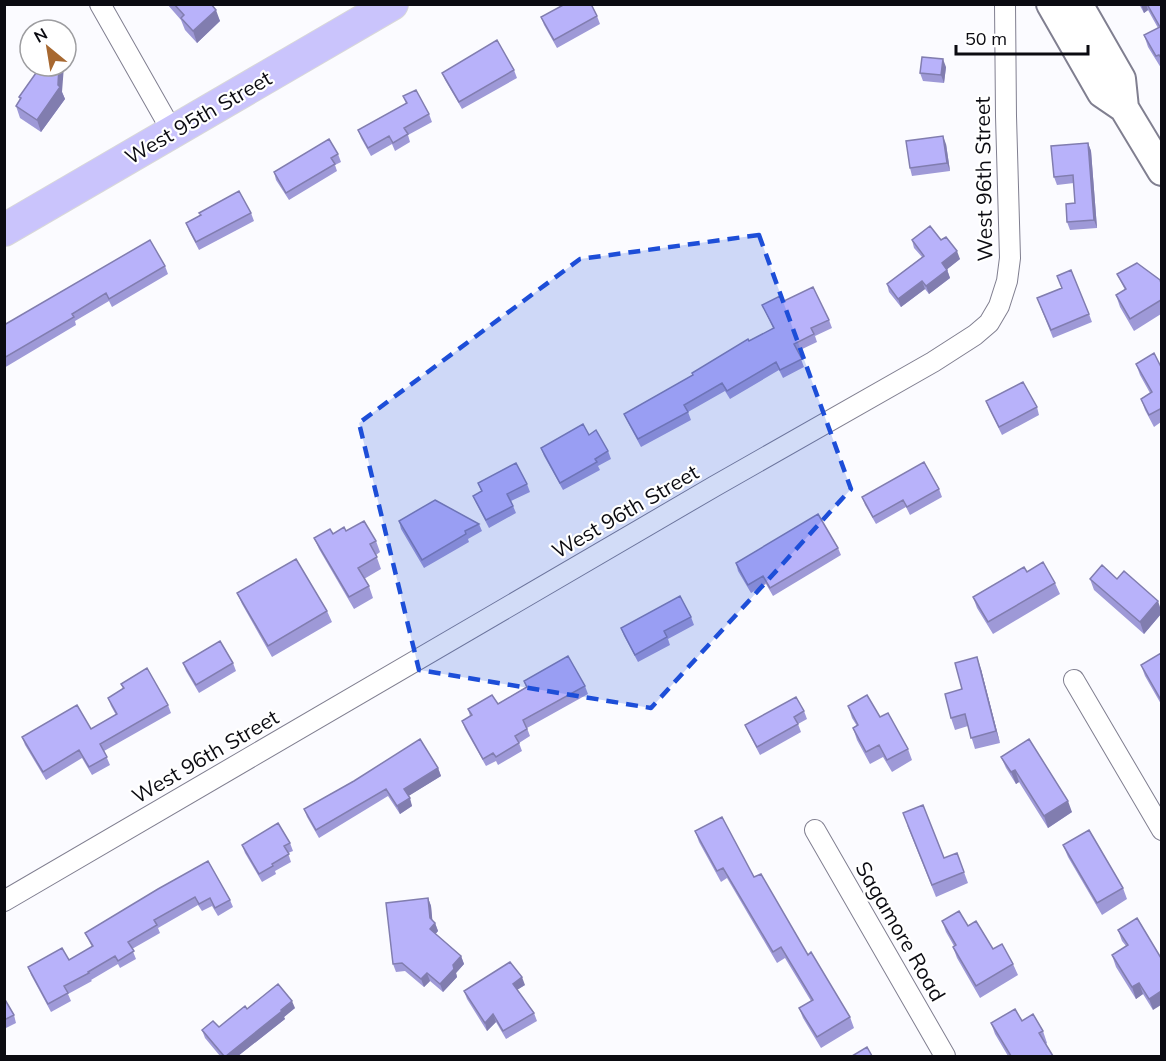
<svg xmlns="http://www.w3.org/2000/svg" width="1166" height="1061" font-family="Mulish,sans-serif">
<style>
.lines{fill:none;stroke-linecap:round;stroke-linejoin:round}
.minor-casing{stroke:#807f90;stroke-width:22}
.secondary-casing{stroke:#807f90;stroke-width:32}
.primary-casing{stroke:#d8d8d9;stroke-width:34}
.minor{stroke:#fff;stroke-width:20}
.secondary{stroke:#fff;stroke-width:28}
.primary{stroke:#cac4fc;stroke-width:32}
.wall{fill:#9e99d7}
.shaded-wall{fill:#817daf}
.building{fill:#b8b2fa;stroke:#817daf;stroke-width:1.5}
.marked{fill:#1d4ed8;fill-opacity:0.2;stroke:#1d4ed8;stroke-width:4.5;stroke-dasharray:12 8;stroke-linejoin:round}
.labels{text-anchor:middle;dominant-baseline:central;stroke-width:4.5;stroke-linejoin:round;paint-order:stroke}
.street-label{font-size:21px;fill:#0b0b11;stroke:#fff}
</style>
<rect width="100%" height="100%" fill="#fbfbff"/>
<g class="lines">
<g class="minor-casing">
<path id="minor" d="M100 4 172 131
M1074 680 1162 830
M815 830 945 1056
M4 901 715 486 933 362 975 335 989 323 999 306 1007 281 1010 258 1006 116 1005 4"/>
</g>
<g class="secondary-casing">
<path id="secondary" d="M1051 4 1102 93 1124 108 1162 171
M1078 4 1121 79 1124 108"/>
</g>
<g class="primary-casing">
<path id="primary" d="M4 230 392 4"/>
</g>
<use href="#minor" class="minor"/>
<use href="#secondary" class="secondary"/>
<use href="#primary" class="primary"/>
</g>
<path class="wall" d="M167 4H211L220 21 197 43 185 30 181 20Z
M1139 4H1161V68L1148 47 1144 35 1158 28 1148 10 1144 13Z
M597 16 600 24 557 48 544 25 541 17Z
M946 67 944 83 923 81 920 73Z
M514 70 517 78 462 109 445 80 442 73Z
M62 92 65 99 41 132 20 118 16 106 20 100 19 97Z
M403 96 429 114 432 122 408 135 410 142 395 151 392 144 371 156 361 138 358 130 406 104Z
M1088 143 1091 151 1097 228 1070 230 1067 222 1075 203 1074 183 1057 185 1054 177Z
M946 144 950 171 912 176 910 168Z
M338 154 341 162 335 165 337 171 289 200 276 180 274 172Z
M251 213 254 221 199 250 189 231 186 223 200 216Z
M912 240H941L960 259 947 269 950 278 929 294 925 289 901 307 889 292 887 284 922 257 914 248Z
M165 266 168 274 112 307 109 301 75 321 76 325 4 368V325Z
M1117 274 1161 283V314L1134 331 1120 307 1116 295 1125 290Z
M782 302 829 320 832 328 815 336 817 342 798 351 804 367 783 378 779 370 730 399 725 391 688 412 691 420 641 447 627 421 624 414 693 375 749 341 773 328 762 305Z
M1040 306 1089 314 1092 322 1053 338Z
M1136 364 1161 367V422L1154 427 1145 410 1141 399 1150 393 1140 375Z
M986 401 1037 407 1039 415 1002 435 989 409Z
M589 435 608 451 611 459 598 466 600 470 563 490 544 456 541 448Z
M478 483 527 484 530 492 511 501 516 513 489 528 476 503 473 496 481 491Z
M939 489 942 497 910 515 906 507 876 524 865 505 862 497Z
M399 521 479 524 482 531 468 539 469 542 424 568 401 529Z
M346 531 376 541 380 552 376 555 381 569 364 579 369 586 373 598 354 609 319 549 314 538Z
M838 548 841 555 773 596 766 584 751 593 738 571 736 563Z
M1027 572 1055 583 1060 594 993 634 977 608 973 597Z
M1090 579H1117L1161 610V614L1144 634 1094 590Z
M237 593 327 611 332 622 272 657 242 604Z
M691 617 694 625 668 639 670 645 638 662 624 636 621 628Z
M1161 654V704L1145 676 1141 665Z
M183 663H233L236 671 199 693 186 671Z
M981 669 1000 743 975 749 968 726 955 730 951 718 962 689Z
M524 681 585 686 588 694 527 728 530 736 519 743 522 751 498 765 496 761 486 766 465 729 462 721 470 716 468 709 498 704 526 687Z
M121 684 168 705 171 713 104 751 110 765 92 775 82 758 46 780 25 745 22 737 91 729 116 715 111 706 108 698 123 689Z
M848 706 880 717 908 749 912 760 892 772 883 757 870 764 857 740 853 728 857 726 852 718Z
M804 711 807 719 798 724 801 732 760 755 748 732 745 725Z
M1001 757 1072 812 1048 828 1019 782 1016 784 1006 768Z
M438 768 441 776 408 796 412 806 400 814 388 796 319 838 307 817 304 809Z
M907 825 944 858 957 853 968 883 936 897Z
M695 831 754 877 850 1017 854 1028 821 1048 803 1018 799 1008 811 1001 785 958 777 963 727 878 721 882 699 842Z
M290 843 293 851 288 853 291 862 275 871 276 874 262 882 245 853 242 845Z
M1063 845 1123 888 1127 899 1102 915 1068 857Z
M208 861 230 900 233 907 218 916 212 906 202 911 198 905 158 928 160 933 132 949 136 959 120 968 118 964 91 980 92 981 68 994 71 1001 51 1012 31 975 28 967 69 960 92 947 85 933Z
M428 898 431 906 432 920 435 923 438 931 435 934 461 956 464 964 456 973 457 977 443 992 430 981 424 987 405 971 396 972 393 964Z
M1137 918 1153 1010 1143 994 1136 999 1116 967 1112 955 1126 946 1122 941 1118 930Z
M942 921 968 926 993 949 1013 964 1018 975 980 998 957 958 953 947 954 946 946 932Z
M525 985 517 990 534 1013 537 1021 506 1039 496 1022 487 1031 467 999 464 991Z
M4 998 14 1015 16 1023 4 1029Z
M295 1008 284 1017 285 1019 238 1056H220L205 1038 202 1030 219 1027 247 1009Z
M1022 1021 1043 1031 1047 1043 1046 1044 1053 1056H1008L995 1034 991 1023Z"/>
<path class="shaded-wall" d="M1141 4H1146L1148 10 1144 13Z
M216 10 220 21 197 43 193 31Z
M66 41 68 47 67 64 66 61Z
M943 59 946 67 944 83 941 75Z
M59 66H64L62 92 65 99 41 132 37 120Z
M943 136 946 144 950 171 947 163Z
M1088 143 1091 151 1097 228 1094 220Z
M957 251 960 259 945 271 942 263Z
M947 270 950 278 929 294 926 286Z
M922 281 925 289 901 307 898 299Z
M1158 601 1161 610V614L1144 634 1140 622Z
M977 657 981 669 1000 743 996 731Z
M438 768 441 776 407 797 404 789Z
M1015 770 1019 782 1016 784 1011 772Z
M410 798 412 806 400 814 397 806Z
M1068 801 1072 812 1048 828 1044 816Z
M428 898 431 906 433 926 435 923 438 931 433 937 430 929Z
M461 956 464 964 456 973 457 977 443 992 440 984 453 965Z
M427 973 430 981 424 987 421 979Z
M522 977 525 985 515 991 513 984Z
M1139 983 1143 994 1136 999 1132 987Z
M1161 991V1005L1153 1010 1149 999Z
M292 1001 295 1008 284 1017 285 1019 238 1056H226Z
M493 1014 496 1022 487 1031 485 1023Z"/>
<path class="building" d="M174 4H211L216 10 193 31 181 18 184 15Z
M565 4H591L597 16 554 40 541 17Z
M1147 4H1161V58L1159 55 1156 56 1144 35 1160 27Z
M497 40 514 70 459 102 442 73Z
M922 57 943 59 941 75 920 73Z
M36 66H59L58 85 60 87 37 120 16 106 21 98 19 97 36 73Z
M416 90 429 114 404 128 408 134 393 143 389 136 368 148 358 130 407 103 403 96Z
M943 136 947 163 910 168 906 141Z
M329 139 338 154 331 158 335 164 286 193 274 172Z
M1088 143 1094 220 1067 222 1066 204 1075 203 1073 175 1054 177 1051 146Z
M239 191 251 213 196 242 186 223 201 215 199 213Z
M930 226 941 240 946 237 957 251 942 263 947 270 926 286 922 281 898 299 887 284 924 256 912 240Z
M150 240 165 266 109 299 106 293 72 314 74 317 4 358V325Z
M1137 263 1160 280 1161 283V300L1130 319 1116 295 1126 289 1117 274Z
M1071 270 1089 314 1051 330 1037 298 1062 288 1057 276Z
M813 287 829 320 811 328 814 334 794 344 802 359 780 370 776 362 727 391 722 383 684 405 688 412 638 439 624 414 693 375 692 373 748 339 749 341 774 328 762 305 780 296 782 302Z
M1154 353 1161 367V411L1160 409 1149 415 1141 399 1152 392 1136 364Z
M1023 382 1037 407 999 427 986 401Z
M583 424 589 435 596 430 608 451 595 459 597 462 560 483 541 448Z
M924 462 939 489 907 507 903 500 873 517 862 497Z
M516 463 527 484 507 494 513 506 486 520 473 496 482 491 478 483Z
M435 500 479 524 465 531 466 534 422 560 399 521Z
M818 514 838 548 770 588 763 576 748 585 736 563Z
M364 521 376 541 370 544 377 557 358 568 369 586 349 597 314 538 330 529 333 534 344 527 346 531Z
M296 559 327 611 268 646 237 593Z
M1043 562 1055 583 988 622 973 597 1024 567 1027 572Z
M1102 565 1117 579 1124 571 1158 601 1140 622 1090 579Z
M680 596 691 617 664 631 667 637 635 655 621 628Z
M220 641 233 663 196 685 183 663Z
M1161 653V700L1141 665Z
M568 656 585 686 523 720 527 729 515 736 519 743 496 757 493 753 483 759 462 721 472 715 468 709 492 695 498 704 527 687 524 681Z
M977 657 996 731 971 738 965 714 951 718 945 694 962 689 955 663Z
M147 668 168 705 100 744 107 757 89 767 79 750 43 772 22 737 77 705 91 729 117 714 108 698 124 688 121 684Z
M867 695 880 717 888 713 908 749 887 760 879 745 866 752 853 728 858 725 848 706Z
M796 697 804 711 794 717 798 724 757 747 745 725Z
M420 739 438 768 404 789 410 798 397 806 386 789 316 830 304 809 354 781Z
M1029 739 1068 801 1044 816 1015 770 1011 772 1001 757Z
M923 805 944 858 957 853 964 872 932 885 903 813Z
M722 817 754 877 761 874 808 955 811 952 850 1017 817 1037 799 1008 813 1000 781 947 773 952 723 868 717 871 695 831Z
M278 823 290 843 284 846 289 854 272 864 273 866 259 874 242 845Z
M1089 830 1123 888 1097 903 1063 845Z
M208 861 230 900 215 908 210 898 199 904 195 897 154 920 157 925 128 942 134 951 118 961 115 956 88 972 89 973 64 986 68 993 48 1004 28 967 62 948 69 960 93 946 85 933 158 889Z
M428 898 430 918 435 923 430 929 461 956 453 965 454 969 440 984 427 973 421 979 402 963 393 964 386 903Z
M959 911 968 926 976 921 993 949 1002 944 1013 964 976 986 953 947 956 945 942 921Z
M1137 918 1161 958V991L1149 999 1139 983 1132 987 1112 955 1128 945 1118 930Z
M510 962 522 977 513 984 534 1013 503 1031 493 1014 485 1023 464 991Z
M278 984 292 1001 281 1010 282 1011 226 1056H224L202 1030 213 1021 219 1027 245 1006 247 1009Z
M4 998 14 1015 4 1020Z
M1015 1009 1022 1021 1033 1014 1043 1031 1039 1033 1053 1056H1011L991 1023Z
M867 1047 872 1056H852Z"/>
<path class="marked" d="M759 235 851 489 651 708 419 670 359 423 580 259Z"/>
<g class="labels">
<g class="street-label">
<text transform="translate(198 117) rotate(-30)">West 95th Street</text>
<text transform="translate(983 179) rotate(-91)">West 96th Street</text>
<text transform="translate(625 511) rotate(-30)">West 96th Street</text>
<text transform="translate(205 756) rotate(-30)">West 96th Street</text>
<text transform="translate(901 931) rotate(60)">Sagamore Road</text>
</g>
</g>
<rect width="1166" height="1061" fill="none" stroke="#0b0b11" stroke-width="12"/>
<g transform="translate(48 48) rotate(330)"><circle r="28" fill="#ffffff" stroke="#9d9da0" stroke-width="1.5"/>
<path d="M0-4.5L10 22L0 15L-10 22Z" fill="#a76830"/>
<text y="-9" font-size="16" font-weight="bold" text-anchor="middle" fill="#0b0b11">N</text>
</g>
<path d="M956 45v9h132v-9" fill="none" stroke="#0b0b11" stroke-width="3"/>
<text x="965" y="45" font-size="18" fill="#0b0b11" stroke="#ffffff" stroke-width="4.5" paint-order="stroke">50 m</text>
</svg>
